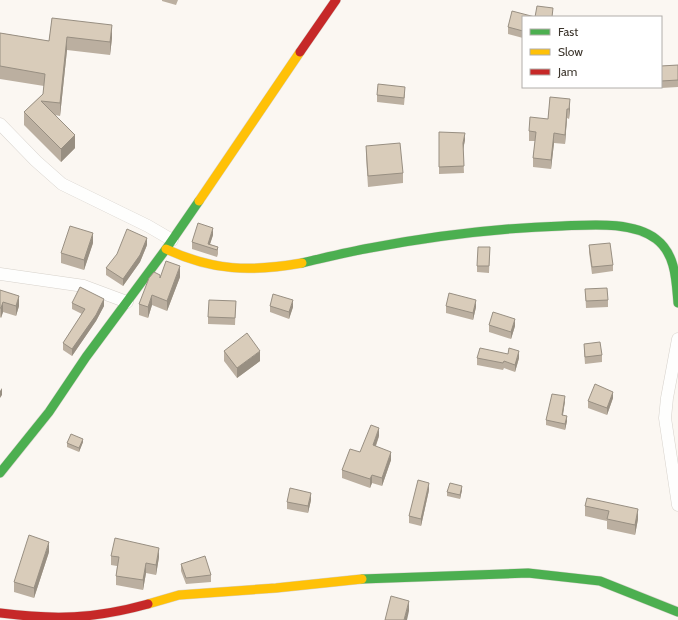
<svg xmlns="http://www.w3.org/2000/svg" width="678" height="620" font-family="Cabin,sans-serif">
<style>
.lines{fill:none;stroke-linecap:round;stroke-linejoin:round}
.street-casing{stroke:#d7d2cc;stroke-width:13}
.fast-casing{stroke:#d7d2cc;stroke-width:10}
.slow-casing{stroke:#d7d2cc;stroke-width:10}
.jam-casing{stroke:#d7d2cc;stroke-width:10}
.street{stroke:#fefefd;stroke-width:12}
.fast{stroke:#4caf50;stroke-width:9}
.slow{stroke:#ffc107;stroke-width:9}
.jam{stroke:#c62828;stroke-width:9}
.wall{fill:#bbafa0}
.shaded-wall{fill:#988f82}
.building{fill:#d9ccba;stroke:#988f82}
</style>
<rect width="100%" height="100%" fill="#fbf7f2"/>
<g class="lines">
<g class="street-casing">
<path id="street" d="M0 124 36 161 62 184 148 226 172 240
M0 274 84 286 127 302
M678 339 667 398 665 418 678 505"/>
</g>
<g class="fast-casing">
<path id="fast" d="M302 263C324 258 347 252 370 248 433 236 498 228 562 226 591 225 632 221 656 239 676 254 676 281 678 303
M0 473 49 412 86 357 166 249 199 201
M362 579 528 573 600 581 678 612"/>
</g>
<g class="slow-casing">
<path id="slow" d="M199 201 300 52
M166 249C213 271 251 272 302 263
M148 604 179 595 276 588 362 579"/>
</g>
<g class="jam-casing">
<path id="jam" d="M300 52 336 0
M0 613C55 620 94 619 148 604"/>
</g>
<use href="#street" class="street"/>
<use href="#fast" class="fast"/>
<use href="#slow" class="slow"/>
<use href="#jam" class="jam"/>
</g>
<path class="wall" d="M162 0H178L176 5 162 1Z
M523 17V38L508 34V27Z
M52 18 112 38 110 55 67 50 60 116 55 115 75 148 61 162 24 125V112L43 94 44 86 0 79V33L49 41Z
M678 65V87L661 88V66Z
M405 94 404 105 377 102V95Z
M550 97 570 109 569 119 567 118 565 144 554 143 551 169 533 167V158L535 141H529V131L548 119Z
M439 132 465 140 463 149 464 173 439 174Z
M366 146 403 173V183L368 187 366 156Z
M213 235 210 244 218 247V254L217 257 192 249V242Z
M93 243 84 270 61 263V253Z
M147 245 140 262 123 286 106 275V268Z
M589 245 613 265V271L592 274 589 252Z
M490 247 489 273 477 272V266Z
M180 277 167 311 152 305 148 318 139 315V304L160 278Z
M585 289 608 300V307L586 308Z
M0 290 19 306 16 316 3 312 1 318 0 317Z
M236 301 235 325 208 324V317Z
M72 303 104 306 96 321 72 356 63 350V343L82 314 72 309Z
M270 306 293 307 289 319 270 312Z
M446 306 476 307 473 320 446 313Z
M489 325 515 326 511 339 489 332Z
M584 344 602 355V362L585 364 584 351Z
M224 351 260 361 237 378 224 361Z
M477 358H519L515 372 504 368 503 370 477 365Z
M613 398 607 415 588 408V401Z
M565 401 563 415 567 421 565 430 546 425V420Z
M379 436 376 446 391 460 382 486 372 483 370 488 342 478V470L360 452Z
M83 442 79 452 67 447V443Z
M429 490 421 526 409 523V516Z
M462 490 460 499 447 496V492Z
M587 498 638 519 635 535 607 529V521L585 516V506Z
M311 500 308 513 287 509V502Z
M49 552 34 598 14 592V582Z
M111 556 159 557 156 575 146 573 143 590 116 585V576L117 566 111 565Z
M181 564 211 575V582L186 584 181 571Z"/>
<path class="shaded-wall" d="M112 25V38L110 55V42Z
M67 37V50L60 116V103Z
M570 99V109L569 119V109Z
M567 109V118L565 144V135Z
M465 133V140L463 150V143Z
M554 133V143L551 169V160Z
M75 135V148L61 162V149Z
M213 228V235L209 247 208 244Z
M93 233V243L84 270V260Z
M147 238V245L140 262 123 286V279Z
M180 266V277L167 311V301Z
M152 295V305L148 318V307Z
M19 296V306L16 316V306Z
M104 299V306L96 321 72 356V349Z
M293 300V307L289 319V312Z
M476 300V307L473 320V313Z
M3 302V312L1 318V308Z
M515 319V326L511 339V332Z
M260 351V361L237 378V368Z
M519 351V358L515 372V365Z
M2 388V395L0 398V391Z
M613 392V398L607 415V408Z
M565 396V401L562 420V415Z
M567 416V421L565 430V424Z
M379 428V436L373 453V445Z
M83 439V442L79 452V448Z
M391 452V460L382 486V478Z
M372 475V483L370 488V479Z
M429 483V490L421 526V519Z
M462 486V490L460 499V495Z
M311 493V500L308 513V506Z
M638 509V519L635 535V525Z
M49 542V552L34 598V588Z
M159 548V557L156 575V565Z
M146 563V573L143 590V580Z
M409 601V611L407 620H404Z"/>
<path class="building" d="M537 6 553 8 552 17H535Z
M512 11 535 17H523V31L508 27Z
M52 18 112 25 110 42 67 37 60 103 41 101 75 135 61 149 24 112 43 94 45 74 0 66V33L49 41Z
M678 65V80L661 81V66Z
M378 84 405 87 404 98 377 95Z
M550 97 570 99 569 109H567L565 135 554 133 551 160 533 158 536 132 529 131 530 117 548 119Z
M439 132 465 133 463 143 464 166 439 167Z
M400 143 403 173 368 176 366 146Z
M198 223 213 228 208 244 218 247 217 250 192 242Z
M70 226 93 233 84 260 61 253Z
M127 229 147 238 140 255 123 279 106 268 117 254Z
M610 243 613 265 592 267 589 245Z
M478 247H490L489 266H477Z
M166 261 180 266 167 301 152 295 148 307 139 304 149 278 154 272 160 275V278Z
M80 287 104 299 96 315 72 349 63 343 85 309 72 303Z
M607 288 608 300 586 301 585 289Z
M0 290 19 296 16 306 3 302 1 308H0Z
M449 293 476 300 473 313 446 306Z
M273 294 293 300 289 312 270 306Z
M209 300 236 301 235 318 208 317Z
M493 312 515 319 511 332 489 325Z
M247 333 260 351 237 368 224 351Z
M600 342 602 355 585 357 584 344Z
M480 348 508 354 509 348 519 351 515 365 504 361 503 363 477 358Z
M595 384 613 392 607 408 588 401Z
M552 394 565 396 562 415 567 416 565 424 546 420Z
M371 425 379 428 373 445 391 452 382 478 372 475 370 479 342 470 350 449 360 452Z
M71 434 83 439 79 448 67 443Z
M418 480 429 483 421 519 409 516Z
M450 483 462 486 460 495 447 492Z
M290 488 311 493 308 506 287 502Z
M587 498 638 509 635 525 607 519 609 511 585 506Z
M29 535 49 542 34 588 14 582Z
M115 538 159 548 156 565 146 563 143 580 116 576 119 557 111 556Z
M205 556 211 575 186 578 181 564Z
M391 596 409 601 404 620H385Z"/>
<rect x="522" y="16" width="140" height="72" fill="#ffffff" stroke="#b1aeaa"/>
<rect x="530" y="29" width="20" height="6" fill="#4caf50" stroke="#b1aeaa"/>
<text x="558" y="36" font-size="12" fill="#3b342b">Fast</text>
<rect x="530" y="49" width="20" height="6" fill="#ffc107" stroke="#b1aeaa"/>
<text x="558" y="56" font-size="12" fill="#3b342b">Slow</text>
<rect x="530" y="69" width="20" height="6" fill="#c62828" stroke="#b1aeaa"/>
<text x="558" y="76" font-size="12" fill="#3b342b">Jam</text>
</svg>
